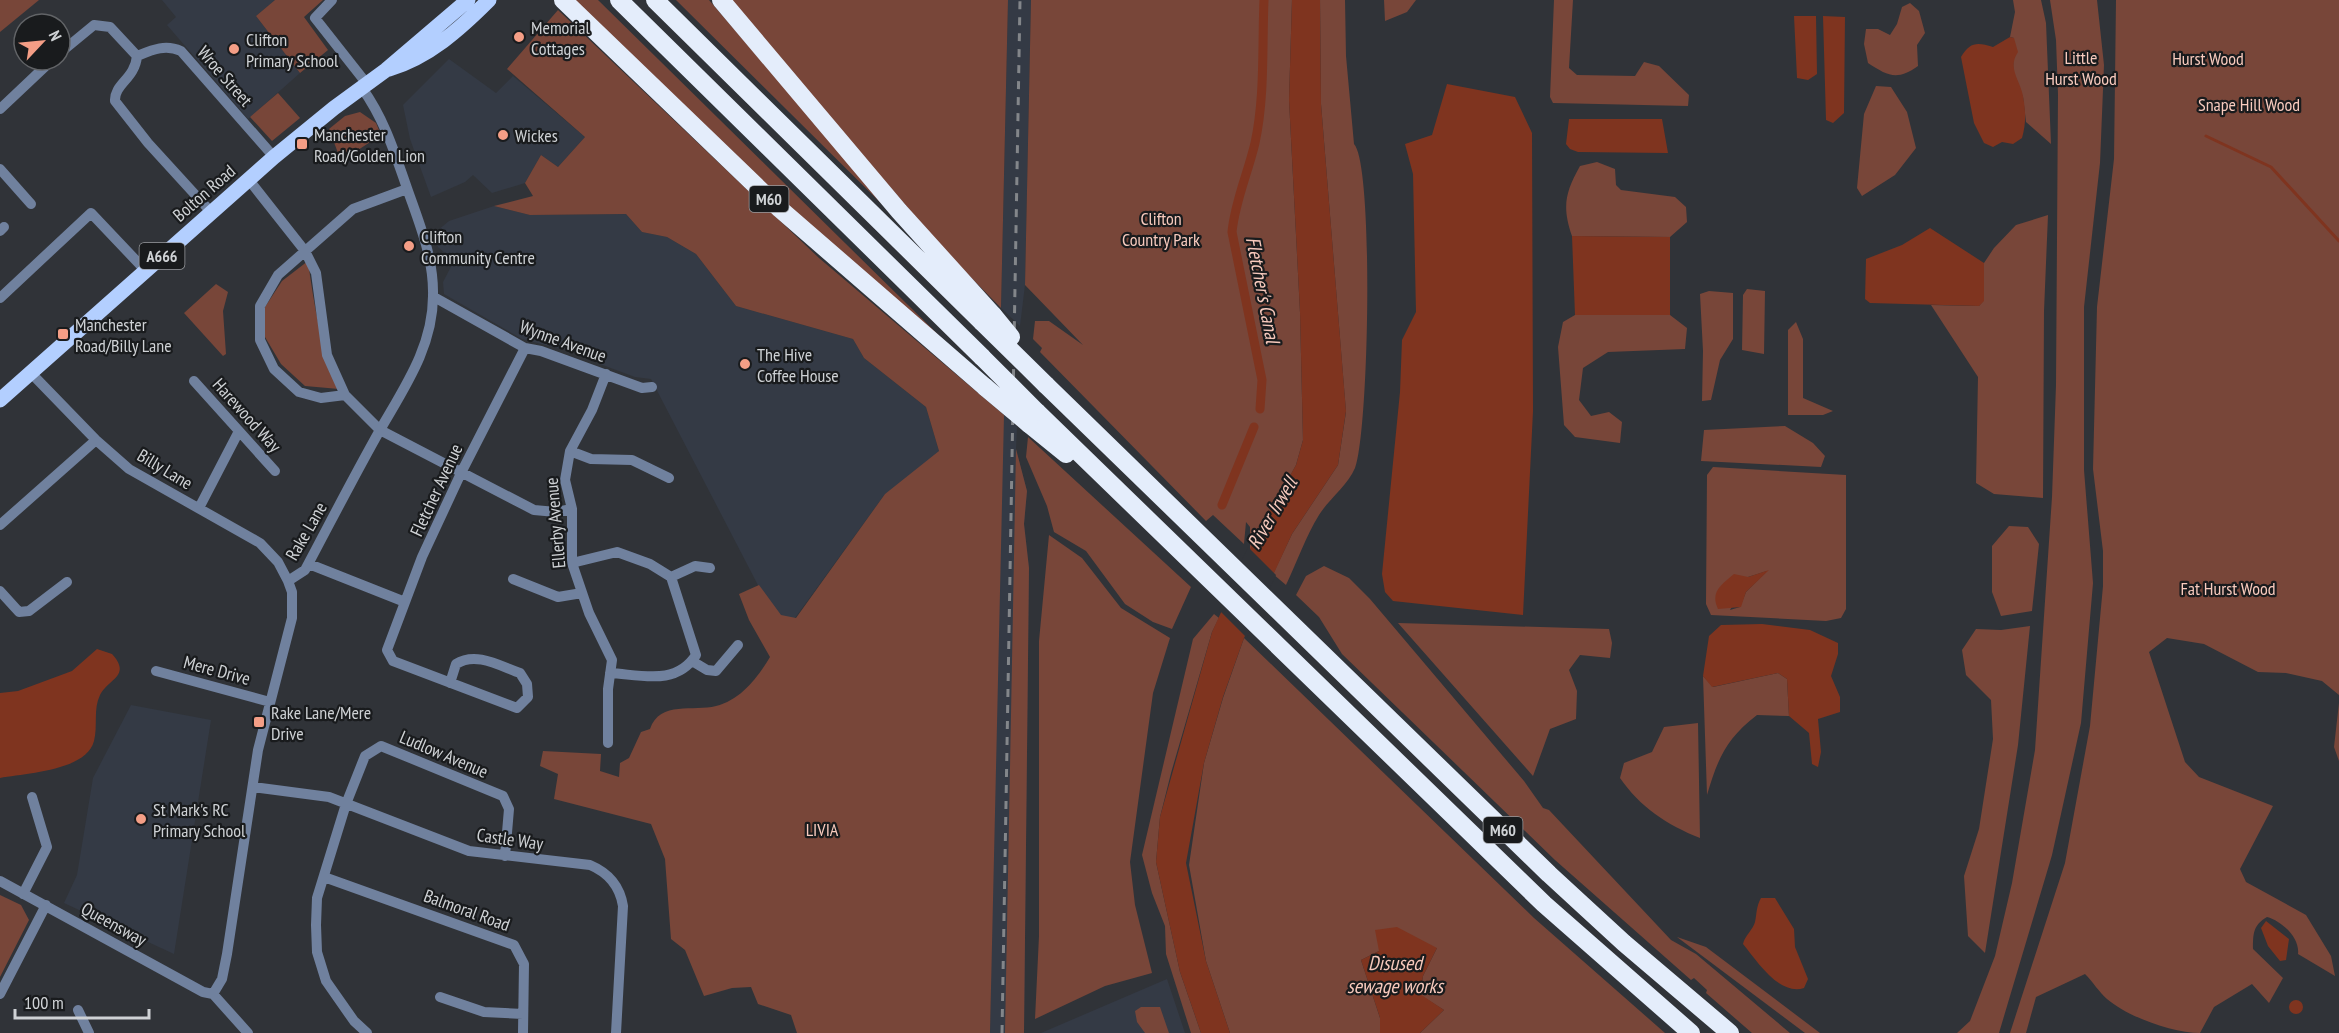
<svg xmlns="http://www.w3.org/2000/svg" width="2339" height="1033" font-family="'PT Sans Narrow',sans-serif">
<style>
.built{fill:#343a45}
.green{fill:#784639;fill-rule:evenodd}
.water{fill:#7f341f}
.pier{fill:#303338}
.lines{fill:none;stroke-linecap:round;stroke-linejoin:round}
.stream{stroke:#7f341f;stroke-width:3}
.canal{stroke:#7f341f;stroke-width:9}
.street{stroke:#70819e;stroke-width:10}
.primary{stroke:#b3cfff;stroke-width:15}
.highway{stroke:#e4edfb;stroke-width:18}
.rail{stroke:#83868a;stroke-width:3;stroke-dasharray:8 8;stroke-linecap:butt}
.highway-bridge{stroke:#e4edfb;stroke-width:18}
.poi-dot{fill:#f49e86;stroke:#191b1d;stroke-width:2}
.labels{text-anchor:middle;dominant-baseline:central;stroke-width:4.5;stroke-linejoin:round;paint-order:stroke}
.shield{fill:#191b1d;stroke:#989b9e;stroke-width:1.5}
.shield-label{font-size:16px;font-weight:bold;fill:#cfd2d5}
.poi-label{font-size:18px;fill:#cfd2d5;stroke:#191b1d;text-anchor:start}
.park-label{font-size:18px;fill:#f9cbbe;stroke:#191b1d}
.street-label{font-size:18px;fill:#cfd2d5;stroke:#191b1d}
.water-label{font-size:20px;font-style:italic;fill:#f7c9bc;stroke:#191b1d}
</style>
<rect width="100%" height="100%" fill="#303338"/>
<path class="built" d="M162 0H275L256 16 300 73 248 119 167 25 176 17Z
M1008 0H1031L1025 285 1020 326 1001 308Z
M449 59 496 93 513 76 585 137 558 167 541 155 525 183 492 193 473 175 465 182 431 197 410 139 403 105Z
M494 206 530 215 626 214 642 232 667 237 696 254 736 306 853 339 864 358 926 407 939 451 913 487 885 494 795 618H775L651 379 635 377 600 364 583 350 557 348 522 339 444 294 443 282 454 261 438 247 435 237 437 231 449 221Z
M998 409 1017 427 1016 449 1027 491 1024 524 1029 568 1024 1033H990Z
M131 705 211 720 174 954 64 903 77 875 93 778Z
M1167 979 1185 1033H1041Z"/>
<path class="green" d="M0 0H39L0 32Z
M275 0H323L304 17 328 50 300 73 256 16Z
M572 0H598L970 366 858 271Z
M676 0H709L899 221Z
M729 0H1008L1001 308 945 251Z
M1031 0H1292L1289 100 1300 312 1303 440 1296 465 1250 550V527L1246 522 1244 544 1213 515 1206 521 1040 352 1042 348 1033 339 1035 321H1049L1083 345 1025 285Z
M1320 0H1345L1346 56 1354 144C1374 165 1369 433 1355 468 1348 485 1329 499 1319 515 1306 536 1297 562 1286 585L1273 574 1292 534 1338 465 1346 412 1321 104Z
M1384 0H1416L1407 12 1385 21Z
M1554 0H1573L1569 68 1577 75 1635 76 1644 62 1659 66 1689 95 1688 106 1553 103 1550 97Z
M2013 0H2041L2046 23 2051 144 2026 122 2023 97 2013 71 2014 38 2010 37 2015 12Z
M2050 0H2097L2104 65 2100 163 2084 307V470L2093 583 2081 723 2052 855 1999 1033H1957L1970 1021 1995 956 2012 883 2035 750 2052 497 2056 385 2058 94 2056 40Z
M2116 0H2339V695L2322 681 2286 673 2258 672 2204 644 2167 638 2149 652 2185 762 2199 777 2273 806 2240 869 2246 882 2306 915 2331 956 2335 976 2298 954C2300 938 2282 921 2267 917 2253 925 2253 934 2253 949L2283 978 2269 1003 2252 984 2214 1007 2200 1033C2173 1033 2128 1017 2107 999 2099 992 2093 982 2085 974L2036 997 2026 1033H2010L2065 863 2090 726 2103 586V551L2093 469 2097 307 2114 159Z
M1910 3 1919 11 1925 33 1917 45 1918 66C1897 81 1888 76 1868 63L1864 44 1866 29H1878L1890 35 1897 24 1902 7Z
M558 10 819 258 1004 415 990 1033H797L791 1015 758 1004 751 987 732 988 704 996 685 950 671 939 665 859 651 824 554 799 558 774 540 766 543 751 601 754 600 771 619 777 620 763 629 758 641 732 650 729C660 700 694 712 716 706 741 700 758 677 770 657L749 620 739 594 759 585 781 615 796 618 885 494 939 451 926 407 864 358 853 339 736 306 696 254 667 237 642 232 626 214 530 215 494 206 533 196 525 183 541 155 558 167 585 137 507 69Z
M1876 86 1891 87 1907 112 1916 148 1895 175 1862 196 1857 188 1864 114Z
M278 93 300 118 272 141 250 117Z
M360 112 376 123 381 135 341 161 329 129 345 116Z
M1597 162 1615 169 1616 185 1621 190 1675 197 1686 207 1687 222 1670 237 1572 236C1562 207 1565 193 1580 166Z
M2048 215 2044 311 2043 498 1994 494 1976 483 1978 377 1931 305 1979 306 1984 300V263L1994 248 2016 225Z
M308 261C314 306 321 347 339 389L305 386 281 364 265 337V307L282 281Z
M216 284 228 292 223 311 226 354 223 356 184 313Z
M1747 289 1765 291 1764 354 1742 350 1743 295Z
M1709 291 1733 293V339L1720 360 1711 400 1702 401 1703 351 1700 294Z
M1575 315H1670L1687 328 1685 349 1608 352 1583 368 1579 400 1591 416 1609 412 1622 422 1620 443 1575 437 1564 425 1558 347 1563 322Z
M1796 322 1803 339V398L1833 411 1823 415H1788V330Z
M1785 426 1813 443 1825 456 1821 467 1701 461 1704 430Z
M1028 437 1191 587 1172 629 1153 622 1125 604 1086 551 1054 532 1047 506 1026 457Z
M1016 449 1027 491 1024 524 1029 568 1024 1033H1005Z
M1713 467 1846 475V609L1841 618 1826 621 1711 615 1706 604 1707 475ZM1767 571 1746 592 1740 607 1730 610 1748 577Z
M2009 526 2028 527 2039 544 2032 611 2001 616 1992 592V546Z
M1049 535 1082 558 1121 608 1170 638 1153 693 1130 862 1135 905 1152 973 1105 986 1035 1019 1039 936V641Z
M1324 566 1349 578 1370 599 1524 781 1543 808 1549 810 1671 940 1696 954 1790 1033H1752L1706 993 1707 990 1694 978 1691 980 1555 860 1342 654 1319 617 1296 595 1306 576Z
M1214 614 1219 618 1212 632 1171 773 1160 817 1156 862 1180 972 1201 1033H1191L1166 954 1165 926 1152 893 1142 855 1193 639Z
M1398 623 1609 629 1612 643 1610 658 1580 655 1569 670 1577 691 1576 719 1550 729 1533 776Z
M2030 626 2018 745 1985 953 1968 936 1964 876 1979 829 1993 739 1991 700 1966 675 1962 650 1976 629 2001 630Z
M1244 638 1534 918 1665 1033H1420L1444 1010 1420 995 1423 976 1437 948 1379 951 1361 960 1380 1018V1033H1230L1206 961 1189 865 1204 763 1223 698Z
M1778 673 1787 679 1789 716 1757 715C1726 739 1718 758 1707 795L1703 676 1713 687Z
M2339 703V761L2334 747Z
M1698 723 1700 838C1667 825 1640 807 1620 778L1624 763 1652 752 1664 727Z
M0 895 21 905 29 920 0 977Z
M1677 937 1706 947 1820 1033H1805Z
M1141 1007H1160L1169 1033H1145L1137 1022 1135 1011Z"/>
<path class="water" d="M1292 0H1320L1321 104 1346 411 1338 465 1292 534 1244 638 1223 697 1204 763 1186 863 1206 961 1230 1033H1201L1180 972 1156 862 1160 817 1212 632 1257 534 1296 465 1303 440 1300 312 1289 100Z
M1794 16H1816L1817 74 1808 80 1797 78Z
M1823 16 1845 17 1844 113 1833 123 1826 120Z
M2010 37 2014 38 2018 52C2007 68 2020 80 2023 96 2026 112 2026 124 2022 138L2013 144 2002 142 1993 147 1984 143 1974 123 1961 57C1970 42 1977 42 1993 47Z
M1447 84 1515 97 1532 133 1533 411 1523 615 1393 601 1385 592 1382 574 1400 392 1402 340 1416 312 1413 174 1405 144 1432 135Z
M1569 119H1662L1668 153 1578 152 1570 149 1566 144Z
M1930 228 1984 263V301L1979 306 1870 303 1865 299 1866 259 1902 245Z
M1572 236 1670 237V315H1575Z
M1769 570 1746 592 1741 607 1718 609C1710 592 1721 585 1734 574L1748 577Z
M1762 624 1810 630 1838 643V654L1831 676 1840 697V712L1818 719 1821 752 1818 767 1812 764 1809 733 1789 716 1787 679 1778 673 1712 687 1703 676 1709 636 1721 625Z
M97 649 112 654C132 676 108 679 100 695 93 709 98 726 94 741 86 771 26 773 0 778V693L18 691 72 671Z
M1761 898H1775L1794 929 1795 947 1808 979 1804 988C1779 996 1757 961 1743 944 1745 935 1753 930 1755 922 1757 913 1756 907 1761 898Z
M2266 921 2289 939 2286 960 2280 961 2268 946 2261 928Z
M1397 927 1437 948 1423 976 1420 994 1444 1010 1420 1033H1380V1018L1361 960 1379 951 1375 930Z
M2289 1007a7 7 0 1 1 14 0a7 7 0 1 1-14 0Z"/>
<path class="pier" d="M1248 547 1276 575 1247 638 1219 610Z"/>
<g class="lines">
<path class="stream" d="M2206 136 2271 167 2339 241"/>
<path class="canal" d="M1260 409 1262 380 1232 232C1235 201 1248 173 1255 143 1265 97 1262 47 1264 0
M1222 505 1254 427"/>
<path class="street" d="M332 0 315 18 367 84
M60 53 94 25 110 27 137 56C135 79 114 84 115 101L148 143 211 212
M137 56C152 50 165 44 181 51L274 157
M0 109 52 60
M0 169 31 204
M249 180 305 251 316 273 327 355 345 395 380 430 534 510 556 512 572 509
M0 231 4 227
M434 297 525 348 541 351 642 388 652 387
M0 298 91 213 146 271
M31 373 96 440 129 469 260 543 278 562 288 581 292 592V618L258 750 227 954 222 979 213 994 248 1033
M606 374 592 410 570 451 565 480 572 509V563L589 613 612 660 608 689V743
M194 381 275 471
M345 395 321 398 299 392 274 369 260 340V306L278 275 353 209 407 189
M570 451 591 459 632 460 669 478
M199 508 239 431
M0 525 96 440
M572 563 617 552 650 564 671 577 696 655C676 686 642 675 610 673
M309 564 405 602
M671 577 695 566 710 568
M513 579 558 597 582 593
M288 581 305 570C330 523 354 476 380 430 404 388 433 347 433 296 434 259 420 225 408 191 395 154 385 120 362 88
M0 591 19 612 29 611 67 582
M692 661 707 670 716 671 738 645
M156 671 270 702
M450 683 456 664C476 651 500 666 520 673L527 684 528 697 517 708 393 661 387 650 422 557 462 471 525 348
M253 787 329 797 469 851 590 865C609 873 620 887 623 906L616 1033
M324 877 514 945 524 964 523 1033
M0 881 203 992 213 994
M23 894 47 847 32 797
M0 994 46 905
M440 997 484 1012 523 1014
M78 1010 89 1033
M367 1033 354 1021 326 981 317 952 316 925 317 898 346 804 365 756 381 746 503 796 509 809 505 856"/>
<path class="primary" d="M389 69C429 57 460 29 489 0
M0 400 274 157 334 108 386 70 468 0"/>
<path class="highway" d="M563 0 780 209 985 387
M619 0 982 357
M655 0 982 322
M721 0 899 211 993 315
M1046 385 1549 874 1624 943 1730 1033
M1037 412 1544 904 1691 1033
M1029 424 1066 454"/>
<path class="rail" d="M1002 1033 1020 0"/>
<path class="highway-bridge" d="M993 315 1011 337
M982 322 1046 385
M982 357 1037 412
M985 387 1029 424"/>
</g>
<g class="poi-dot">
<circle cx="519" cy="37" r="6"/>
<circle cx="234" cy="49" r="6"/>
<circle cx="503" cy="135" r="6"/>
<rect x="296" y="138" width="12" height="12" rx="3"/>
<circle cx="409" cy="246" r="6"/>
<rect x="57" y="328" width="12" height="12" rx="3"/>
<circle cx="745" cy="364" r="6"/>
<rect x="253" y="716" width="12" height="12" rx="3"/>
<circle cx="141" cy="819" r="6"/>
</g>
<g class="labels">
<g class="shield">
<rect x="749.5" y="186" width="39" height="26" rx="4.5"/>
<rect x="139.5" y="243" width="45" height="26" rx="4.5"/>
<rect x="1483.5" y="817" width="39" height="26" rx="4.5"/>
</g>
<g class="shield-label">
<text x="769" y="199">M60</text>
<text x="162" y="256">A666</text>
<text x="1503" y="830">M60</text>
</g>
<g class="poi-label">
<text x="531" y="27">Memorial<tspan x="531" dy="21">Cottages</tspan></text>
<text x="246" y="39">Clifton<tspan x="246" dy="21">Primary School</tspan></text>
<text x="314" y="134">Manchester<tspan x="314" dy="21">Road/Golden Lion</tspan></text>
<text x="515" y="135">Wickes</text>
<text x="421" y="236">Clifton<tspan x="421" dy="21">Community Centre</tspan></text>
<text x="75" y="324">Manchester<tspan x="75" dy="21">Road/Billy Lane</tspan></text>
<text x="757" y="354">The Hive<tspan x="757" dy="21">Coffee House</tspan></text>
<text x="271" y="712">Rake Lane/Mere<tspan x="271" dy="21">Drive</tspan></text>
<text x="153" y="809">St Mark's RC<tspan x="153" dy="21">Primary School</tspan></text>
</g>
<g class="park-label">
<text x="2081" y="57">Little<tspan x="2081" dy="21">Hurst Wood</tspan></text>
<text x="2208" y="58">Hurst Wood</text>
<text x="2249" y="104">Snape Hill Wood</text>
<text x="1161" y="218">Clifton<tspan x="1161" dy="21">Country Park</tspan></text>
<text x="2228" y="588">Fat Hurst Wood</text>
<text x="822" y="829">LIVIA</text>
</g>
<g class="street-label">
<text transform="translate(225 76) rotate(49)">Wroe Street</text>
<text transform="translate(204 193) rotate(-41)">Bolton Road</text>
<text transform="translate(563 341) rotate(20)">Wynne Avenue</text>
<text transform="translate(247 415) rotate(48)">Harewood Way</text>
<text transform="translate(165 469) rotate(31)">Billy Lane</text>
<text transform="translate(436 490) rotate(-65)">Fletcher Avenue</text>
<text transform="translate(555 523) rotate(-95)">Ellerby Avenue</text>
<text transform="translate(306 531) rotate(-60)">Rake Lane</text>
<text transform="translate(217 670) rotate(15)">Mere Drive</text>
<text transform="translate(444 754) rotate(23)">Ludlow Avenue</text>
<text transform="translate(510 839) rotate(8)">Castle Way</text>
<text transform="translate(467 910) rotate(20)">Balmoral Road</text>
<text transform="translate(114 924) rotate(29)">Queensway</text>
</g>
<g class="water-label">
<text transform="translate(1263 290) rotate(79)">Fletcher's Canal</text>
<text transform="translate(1272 513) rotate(-60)">River Irwell</text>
<text x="1395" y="963">Disused<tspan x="1395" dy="23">sewage works</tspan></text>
</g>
</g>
<g transform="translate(42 42) rotate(64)"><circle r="28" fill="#191b1d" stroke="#626467" stroke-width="1.5"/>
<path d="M0-4.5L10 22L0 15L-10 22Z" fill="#f49e86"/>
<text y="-9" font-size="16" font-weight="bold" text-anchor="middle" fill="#cfd2d5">N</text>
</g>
<path d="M15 1009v9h134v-9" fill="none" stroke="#cfd2d5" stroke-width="3"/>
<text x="24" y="1009" font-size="18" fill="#cfd2d5" stroke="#191b1d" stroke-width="4.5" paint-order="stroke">100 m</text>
</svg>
